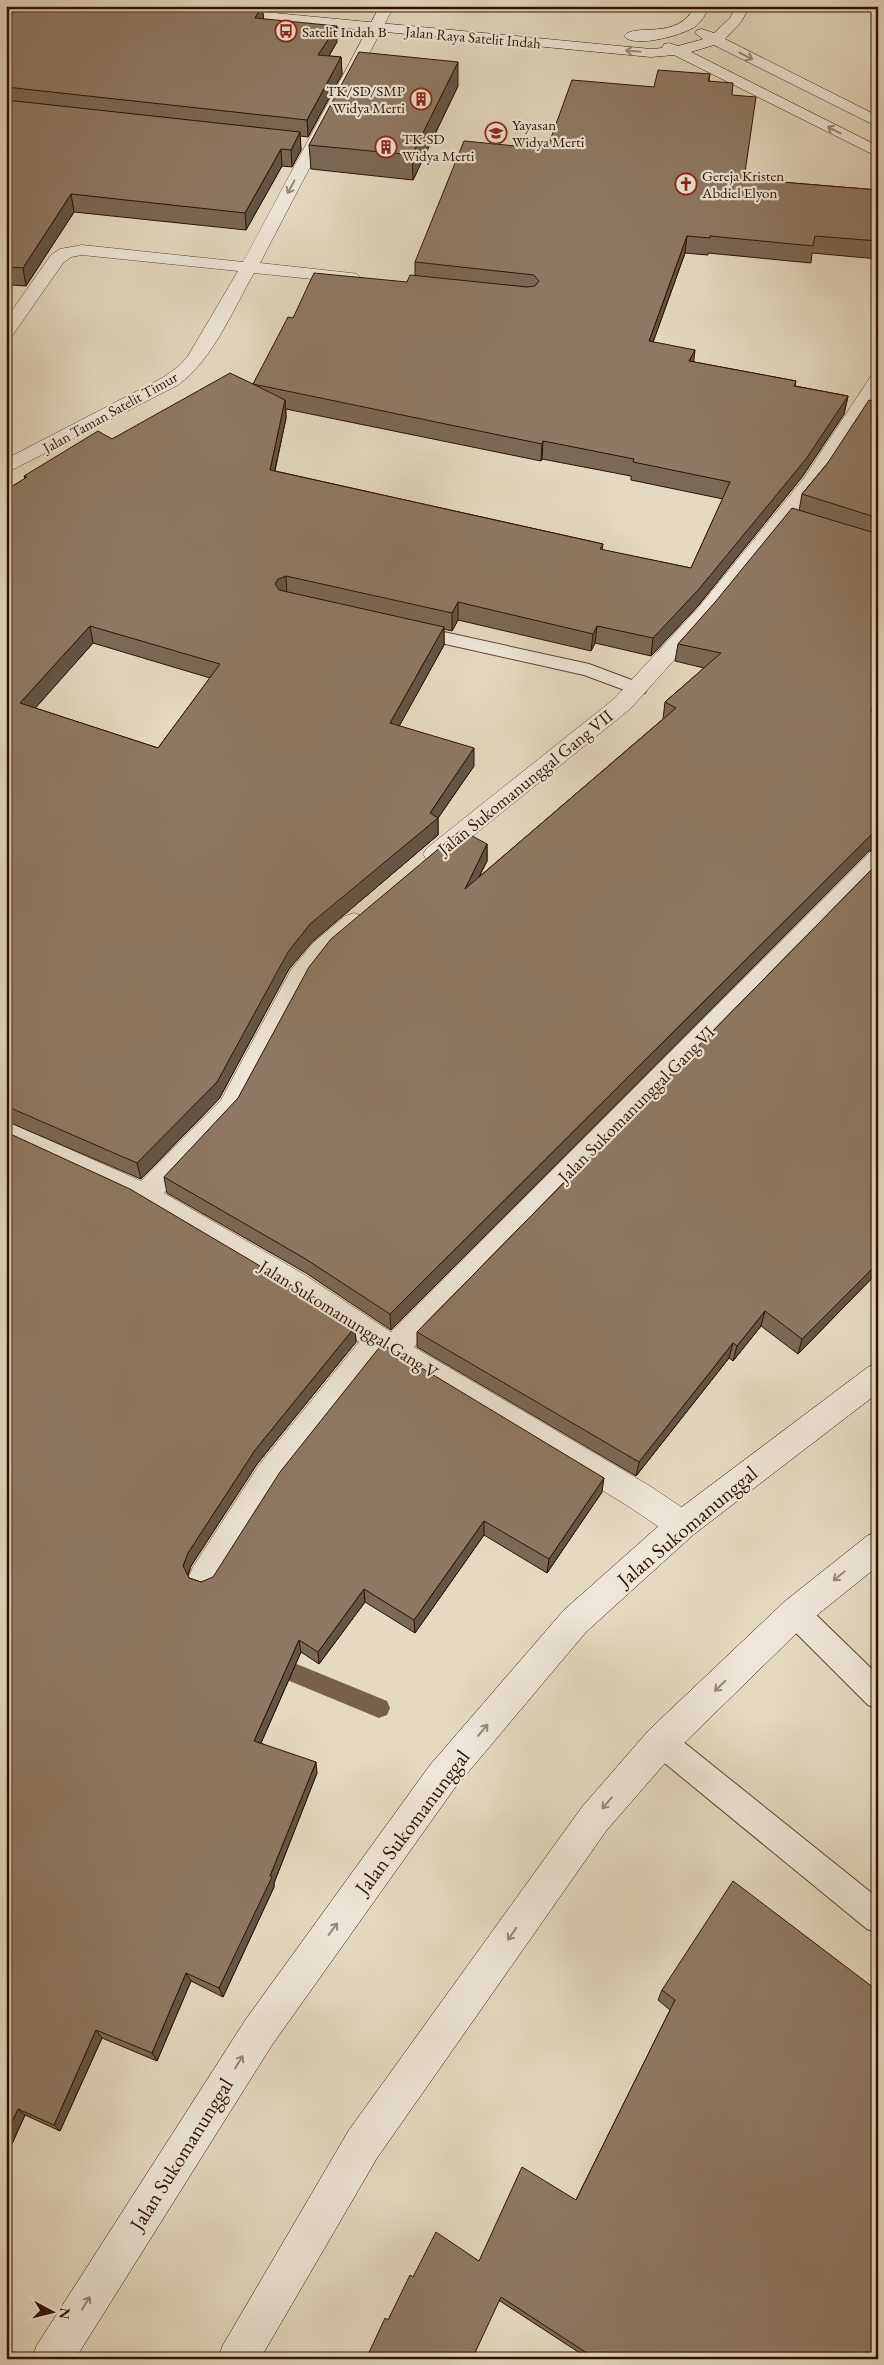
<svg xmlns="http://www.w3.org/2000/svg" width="884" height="2365" font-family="'EB Garamond',serif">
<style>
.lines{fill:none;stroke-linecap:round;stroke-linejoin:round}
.stream{fill:#78604c;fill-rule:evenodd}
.lane-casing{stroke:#5e4330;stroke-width:2}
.street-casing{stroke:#5e4330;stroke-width:1}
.secondary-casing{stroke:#301100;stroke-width:1}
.lane{fill:#efe6d7;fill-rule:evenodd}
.street{fill:#efe6d7;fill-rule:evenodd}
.secondary{fill:#efe6d7;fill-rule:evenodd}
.wall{fill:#7b6856;stroke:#301100;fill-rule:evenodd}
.shaded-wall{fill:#645546;stroke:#301100}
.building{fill:#8f7964;stroke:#301100;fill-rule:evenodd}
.oneway{stroke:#998676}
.labels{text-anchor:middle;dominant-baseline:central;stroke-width:4.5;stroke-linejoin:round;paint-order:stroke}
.far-poi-label{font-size:15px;fill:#301100;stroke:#efe6d7;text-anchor:start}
.far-street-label{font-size:15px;fill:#301100;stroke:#efe6d7}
.street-label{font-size:18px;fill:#301100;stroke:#efe6d7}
.near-street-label{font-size:21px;fill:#301100;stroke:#efe6d7}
</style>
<rect width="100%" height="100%" fill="#e6d9c1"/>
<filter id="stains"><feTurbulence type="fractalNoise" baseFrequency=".004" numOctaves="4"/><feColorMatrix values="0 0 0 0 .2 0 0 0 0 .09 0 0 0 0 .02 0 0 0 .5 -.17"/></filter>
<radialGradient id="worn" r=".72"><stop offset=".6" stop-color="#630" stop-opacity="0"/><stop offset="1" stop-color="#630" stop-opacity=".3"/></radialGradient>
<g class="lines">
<path class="stream" d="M270 1653 387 1701 390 1708 387 1715 379 1718 263 1670 260 1663 263 1656Z"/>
<g class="lane-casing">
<path id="lane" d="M412 625 589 664 645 685 647 689 645 693 638 695 584 675 405 635 403 631 405 627Z
M795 1600 805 1604 878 1675V1709L868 1705 785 1622 781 1613 785 1604Z
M661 1728 671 1732 878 1898V1933L867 1929 651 1752 646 1742 651 1732Z"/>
</g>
<g class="street-casing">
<path id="street" d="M380 6H394L260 263 351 273 357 274 360 278 357 282 351 283 254 273C232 311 214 358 178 385L6 473V459L164 377 179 366 188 356 238 271 82 255 71 257 63 263 12 336 6 337V319L51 255 60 249 82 245 243 262Z
M878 375V395L822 481 712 618 630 709 443 860 435 862 427 860 423 854 427 848 614 699 698 608 804 478 871 376Z
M878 850V873L414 1347 650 1486 693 1515 698 1525 693 1535 682 1539 671 1535 628 1506 382 1357 281 1485 215 1589 204 1593 193 1589 188 1578 193 1567 259 1465 359 1342 285 1293 135 1203 6 1144V1121L141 1181 221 1100 291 970 313 943 345 916 354 913 363 916 366 922 363 928 331 955 309 983 239 1114 164 1193 305 1275 391 1332 870 852Z"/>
</g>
<g class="secondary-casing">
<path id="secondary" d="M146 6H201L651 49 662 48 664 44 669 43 678 46 700 40 703 39 695 33 697 30 702 29 714 33 730 18 736 6H750L741 22 725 39 878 116V127L714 45 691 52 878 146V157L674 55 651 57 153 10Z
M695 6H709C706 14 702 21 696 26 684 35 633 49 624 36 635 22 678 42 695 6Z
M878 1363V1393L693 1535 586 1632 454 1789 272 2045 75 2359H31L37 2345 246 2019 430 1765 564 1610 671 1515 868 1367Z
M878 1531V1566L806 1624 673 1754 606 1831 377 2158 260 2359H217L223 2345 349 2130 582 1807 649 1730 784 1602 867 1536Z"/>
</g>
<use href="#lane" class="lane"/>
<use href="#street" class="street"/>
<use href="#secondary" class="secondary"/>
</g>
<path class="wall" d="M6 6H273L271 11 263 10V19L337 42 329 56 341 57 342 74 308 137 300 136 301 150 292 167 282 166 246 230 74 212 26 286 12 285 6 293Z
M710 74 709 81 732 95 744 179 878 190V259L812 253 811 263 708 253V255L685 253 653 342 694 362 796 381 795 386 848 396 844 414 802 477 697 607 651 656 595 643 591 651 458 620 452 631 444 629V645L399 726 474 766 438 818V835L312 942 289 969 219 1099 141 1179 6 1121V490L25 479 24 476 112 439 253 384 293 318 407 282 415 276V262L547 149 654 87ZM286 409 541 461 542 459 631 476V480L723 499 691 568 602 550 603 544 275 471 286 418ZM93 643 210 678 158 748 35 708Z
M458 86 413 180 311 169 309 145Z
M878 402V701L873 712 878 714V849L869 851 391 1330 306 1273 167 1193 164 1177 487 844V861L479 877 663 719 665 702 704 668 675 661 678 644 799 511 802 494Z
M878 863V1272L798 1354 761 1326 733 1361 729 1358 636 1476 417 1347V1332Z
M6 1132 355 1327 356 1342 257 1464 191 1566 188 1576 189 1578 201 1582 602 1492 547 1573 484 1535 415 1633 365 1602 319 1664 301 1652 261 1743 317 1773 274 1883V1887L223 1997 191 1981 157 2061 102 2038 60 2131 25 2115 6 2157Z
M662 1990 878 1991V2359H589L500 2301 388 2320 413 2277 479 2261 576 2200 670 2010 658 2000Z"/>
<path class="shaded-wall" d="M262 6 264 22 255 18Z
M337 26V42L319 72 318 55Z
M341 57 342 74 308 137 307 120Z
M458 62V86L413 180 412 155Z
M300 132 301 150 292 167 291 150Z
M281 149 282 166 246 230 245 213Z
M71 194 74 212 26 286 23 268Z
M687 236 685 253 647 359 649 341Z
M8 267 12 285 6 293V270Z
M695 350 693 368 689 361Z
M848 396 844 414 802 477 697 607 651 656 653 638Z
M285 400 286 418 271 487 270 470Z
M543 441 542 459 541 461 542 444Z
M286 576 287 594 276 602 275 584 278 579Z
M458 602V620L452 631V613Z
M90 626 93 643 24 721 20 703Z
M597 626 595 643 591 651 593 634Z
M444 627V645L391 741 390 723Z
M878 694V701L867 729 871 711Z
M474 748V766L438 818V835L312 942 289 969 219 1099 141 1179 137 1163 288 952 310 924 430 813Z
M878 832V849L869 851 391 1330 390 1314 873 833Z
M487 844V861L464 906 465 889Z
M878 1263V1272L798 1354 802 1339Z
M765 1311 761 1326 733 1361 737 1346Z
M355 1327 356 1342 257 1464 191 1566 186 1579 183 1566 188 1553 255 1450Z
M733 1343 729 1358 636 1476 639 1462Z
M604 1478 602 1492 547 1573 549 1559Z
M484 1521V1535L415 1633 414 1620Z
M364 1589 365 1602 319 1664 318 1652Z
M299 1640 301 1652 257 1752 254 1741Z
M316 1762 317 1773 274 1883V1887L223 1997 219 1988 270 1876Z
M186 1973 191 1981 157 2061 152 2053Z
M96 2030 102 2038 60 2131 54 2125Z
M18 2109 25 2115 6 2157V2135Z"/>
<path class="building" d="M6 6H262L255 18 337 26 318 55 341 57 307 120 6 87Z
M359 52 458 62 412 155 309 145Z
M658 70 710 74 708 81 733 83 732 95 756 97 744 179 878 190V241L815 236 813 246 710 236V238L687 236 649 341 695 350 689 361 796 381 794 386 848 396 806 459 699 589 653 638 597 626 593 634 458 602 452 613 286 576 278 579 275 584 279 590 444 627 390 723 474 748 430 813 438 818 310 924 288 952 217 1082 137 1163 6 1106V501L8 500H6V490L27 477 24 476 98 431 112 439 230 373 253 384 288 317 293 318 314 273 407 282 410 275 527 287 535 286 539 281 534 275 415 262 464 141 547 149 572 80 654 87ZM253 384 542 444 543 441 634 459 633 462 730 482 691 568 600 549 603 544 270 470 285 400ZM90 626 220 664 158 748 20 703Z
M6 100 300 132 291 150 281 149 245 213 71 194 23 268 8 267 6 270Z
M869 400 878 402V518L802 494 827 464Z
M792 508 878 534V694L871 711 878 714V832L873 833 390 1314 304 1258 164 1177 238 1098 309 967 331 939 461 830 487 844 465 889 676 708 665 702 721 653 678 644 716 601Z
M878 863V1263L802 1339 765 1311 737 1346 733 1343 639 1462 417 1332Z
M6 1132 130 1189 282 1279 355 1327 255 1450 188 1553 183 1566 189 1578 201 1582 213 1577 280 1472 382 1344 604 1478 549 1559 484 1521 414 1620 364 1589 318 1652 299 1640 254 1741 316 1762 270 1876 272 1877 219 1988 186 1973 152 2053 96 2030 54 2125 18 2109 6 2135Z
M733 1881 878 1991V2359H596L501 2297 472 2359H366L385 2318 388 2320 410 2275 413 2277 436 2232 479 2261 522 2167 576 2200 675 2000 662 1990Z"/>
<defs><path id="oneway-shaft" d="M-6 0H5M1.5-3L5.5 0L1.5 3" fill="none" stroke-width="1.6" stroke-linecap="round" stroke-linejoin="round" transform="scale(1.25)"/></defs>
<g class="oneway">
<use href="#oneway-shaft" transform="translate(633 51) rotate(-175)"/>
<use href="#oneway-shaft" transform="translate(746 56) rotate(27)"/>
<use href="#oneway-shaft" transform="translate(834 130) rotate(-153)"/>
<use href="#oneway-shaft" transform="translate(291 187) rotate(118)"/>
<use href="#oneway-shaft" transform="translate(839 1576) rotate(141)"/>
<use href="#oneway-shaft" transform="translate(720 1686) rotate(136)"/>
<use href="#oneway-shaft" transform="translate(483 1730) rotate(-50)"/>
<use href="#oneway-shaft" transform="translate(607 1803) rotate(131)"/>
<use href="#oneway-shaft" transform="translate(333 1929) rotate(-54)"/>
<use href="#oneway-shaft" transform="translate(512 1934) rotate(125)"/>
<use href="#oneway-shaft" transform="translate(239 2062) rotate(-58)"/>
<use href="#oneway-shaft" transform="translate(86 2303) rotate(-58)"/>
</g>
<defs>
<g id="bus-ring" transform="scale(1.125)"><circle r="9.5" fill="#efe6d7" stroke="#8f2418" stroke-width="1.5"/><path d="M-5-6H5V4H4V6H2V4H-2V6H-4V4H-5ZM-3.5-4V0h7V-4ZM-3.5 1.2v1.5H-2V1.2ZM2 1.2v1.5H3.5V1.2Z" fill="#8f2418"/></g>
<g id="building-ring" transform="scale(1.125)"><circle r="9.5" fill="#efe6d7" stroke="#8f2418" stroke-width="1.5"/><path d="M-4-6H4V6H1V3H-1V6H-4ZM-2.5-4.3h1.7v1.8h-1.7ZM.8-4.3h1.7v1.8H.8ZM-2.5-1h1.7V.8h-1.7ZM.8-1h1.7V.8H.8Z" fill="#8f2418"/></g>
<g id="school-ring" transform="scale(1.125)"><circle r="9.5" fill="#efe6d7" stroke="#8f2418" stroke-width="1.5"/><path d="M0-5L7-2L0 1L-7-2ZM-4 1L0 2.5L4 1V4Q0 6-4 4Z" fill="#8f2418"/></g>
<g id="church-ring" transform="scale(1.125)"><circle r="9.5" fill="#efe6d7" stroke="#8f2418" stroke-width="1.5"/><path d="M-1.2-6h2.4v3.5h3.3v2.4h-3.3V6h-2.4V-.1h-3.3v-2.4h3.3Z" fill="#8f2418"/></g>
</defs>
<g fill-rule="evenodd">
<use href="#bus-ring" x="286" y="31"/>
<use href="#building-ring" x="421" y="99"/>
<use href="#school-ring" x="496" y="133"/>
<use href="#building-ring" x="386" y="147"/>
<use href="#church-ring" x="686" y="184"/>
</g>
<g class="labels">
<g class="far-poi-label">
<text x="302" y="31">Satelit Indah B</text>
<text x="405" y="90" text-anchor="end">TK/SD/SMP<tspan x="405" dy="17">Widya Merti</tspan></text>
<text x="512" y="124">Yayasan<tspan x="512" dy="17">Widya Merti</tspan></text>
<text x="402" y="138">TK-SD<tspan x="402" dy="17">Widya Merti</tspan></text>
<text x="702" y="175">Gereja Kristen<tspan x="702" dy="17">Abdiel Elyon</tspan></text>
</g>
<g class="far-street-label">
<text transform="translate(473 37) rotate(5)">Jalan Raya Satelit Indah</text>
<text transform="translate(110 412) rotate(-29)">Jalan Taman Satelit Timur</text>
</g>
<g class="street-label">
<text transform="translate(525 782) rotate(-39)">Jalan Sukomanunggal Gang VII</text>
<text transform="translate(636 1104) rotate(-45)">Jalan Sukomanunggal Gang VI</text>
<text transform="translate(349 1319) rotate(32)">Jalan Sukomanunggal Gang V</text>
</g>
<g class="near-street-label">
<text transform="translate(687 1526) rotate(-40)">Jalan Sukomanunggal</text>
<text transform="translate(412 1822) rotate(-53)">Jalan Sukomanunggal</text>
<text transform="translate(181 2154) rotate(-58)">Jalan Sukomanunggal</text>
</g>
</g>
<rect width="884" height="2365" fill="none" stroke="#e6d9c1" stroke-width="25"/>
<rect x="8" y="8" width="869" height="2350" fill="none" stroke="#301100" stroke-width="2.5"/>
<rect x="12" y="12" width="859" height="2340" fill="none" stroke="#301100"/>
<g transform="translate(52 2312) rotate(97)" stroke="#efe6d7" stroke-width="4" paint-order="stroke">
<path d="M0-4L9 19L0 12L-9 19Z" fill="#301100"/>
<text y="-8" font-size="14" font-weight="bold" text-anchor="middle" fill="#301100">N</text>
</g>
<rect width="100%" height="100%" filter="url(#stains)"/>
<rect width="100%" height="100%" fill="url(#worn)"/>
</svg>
